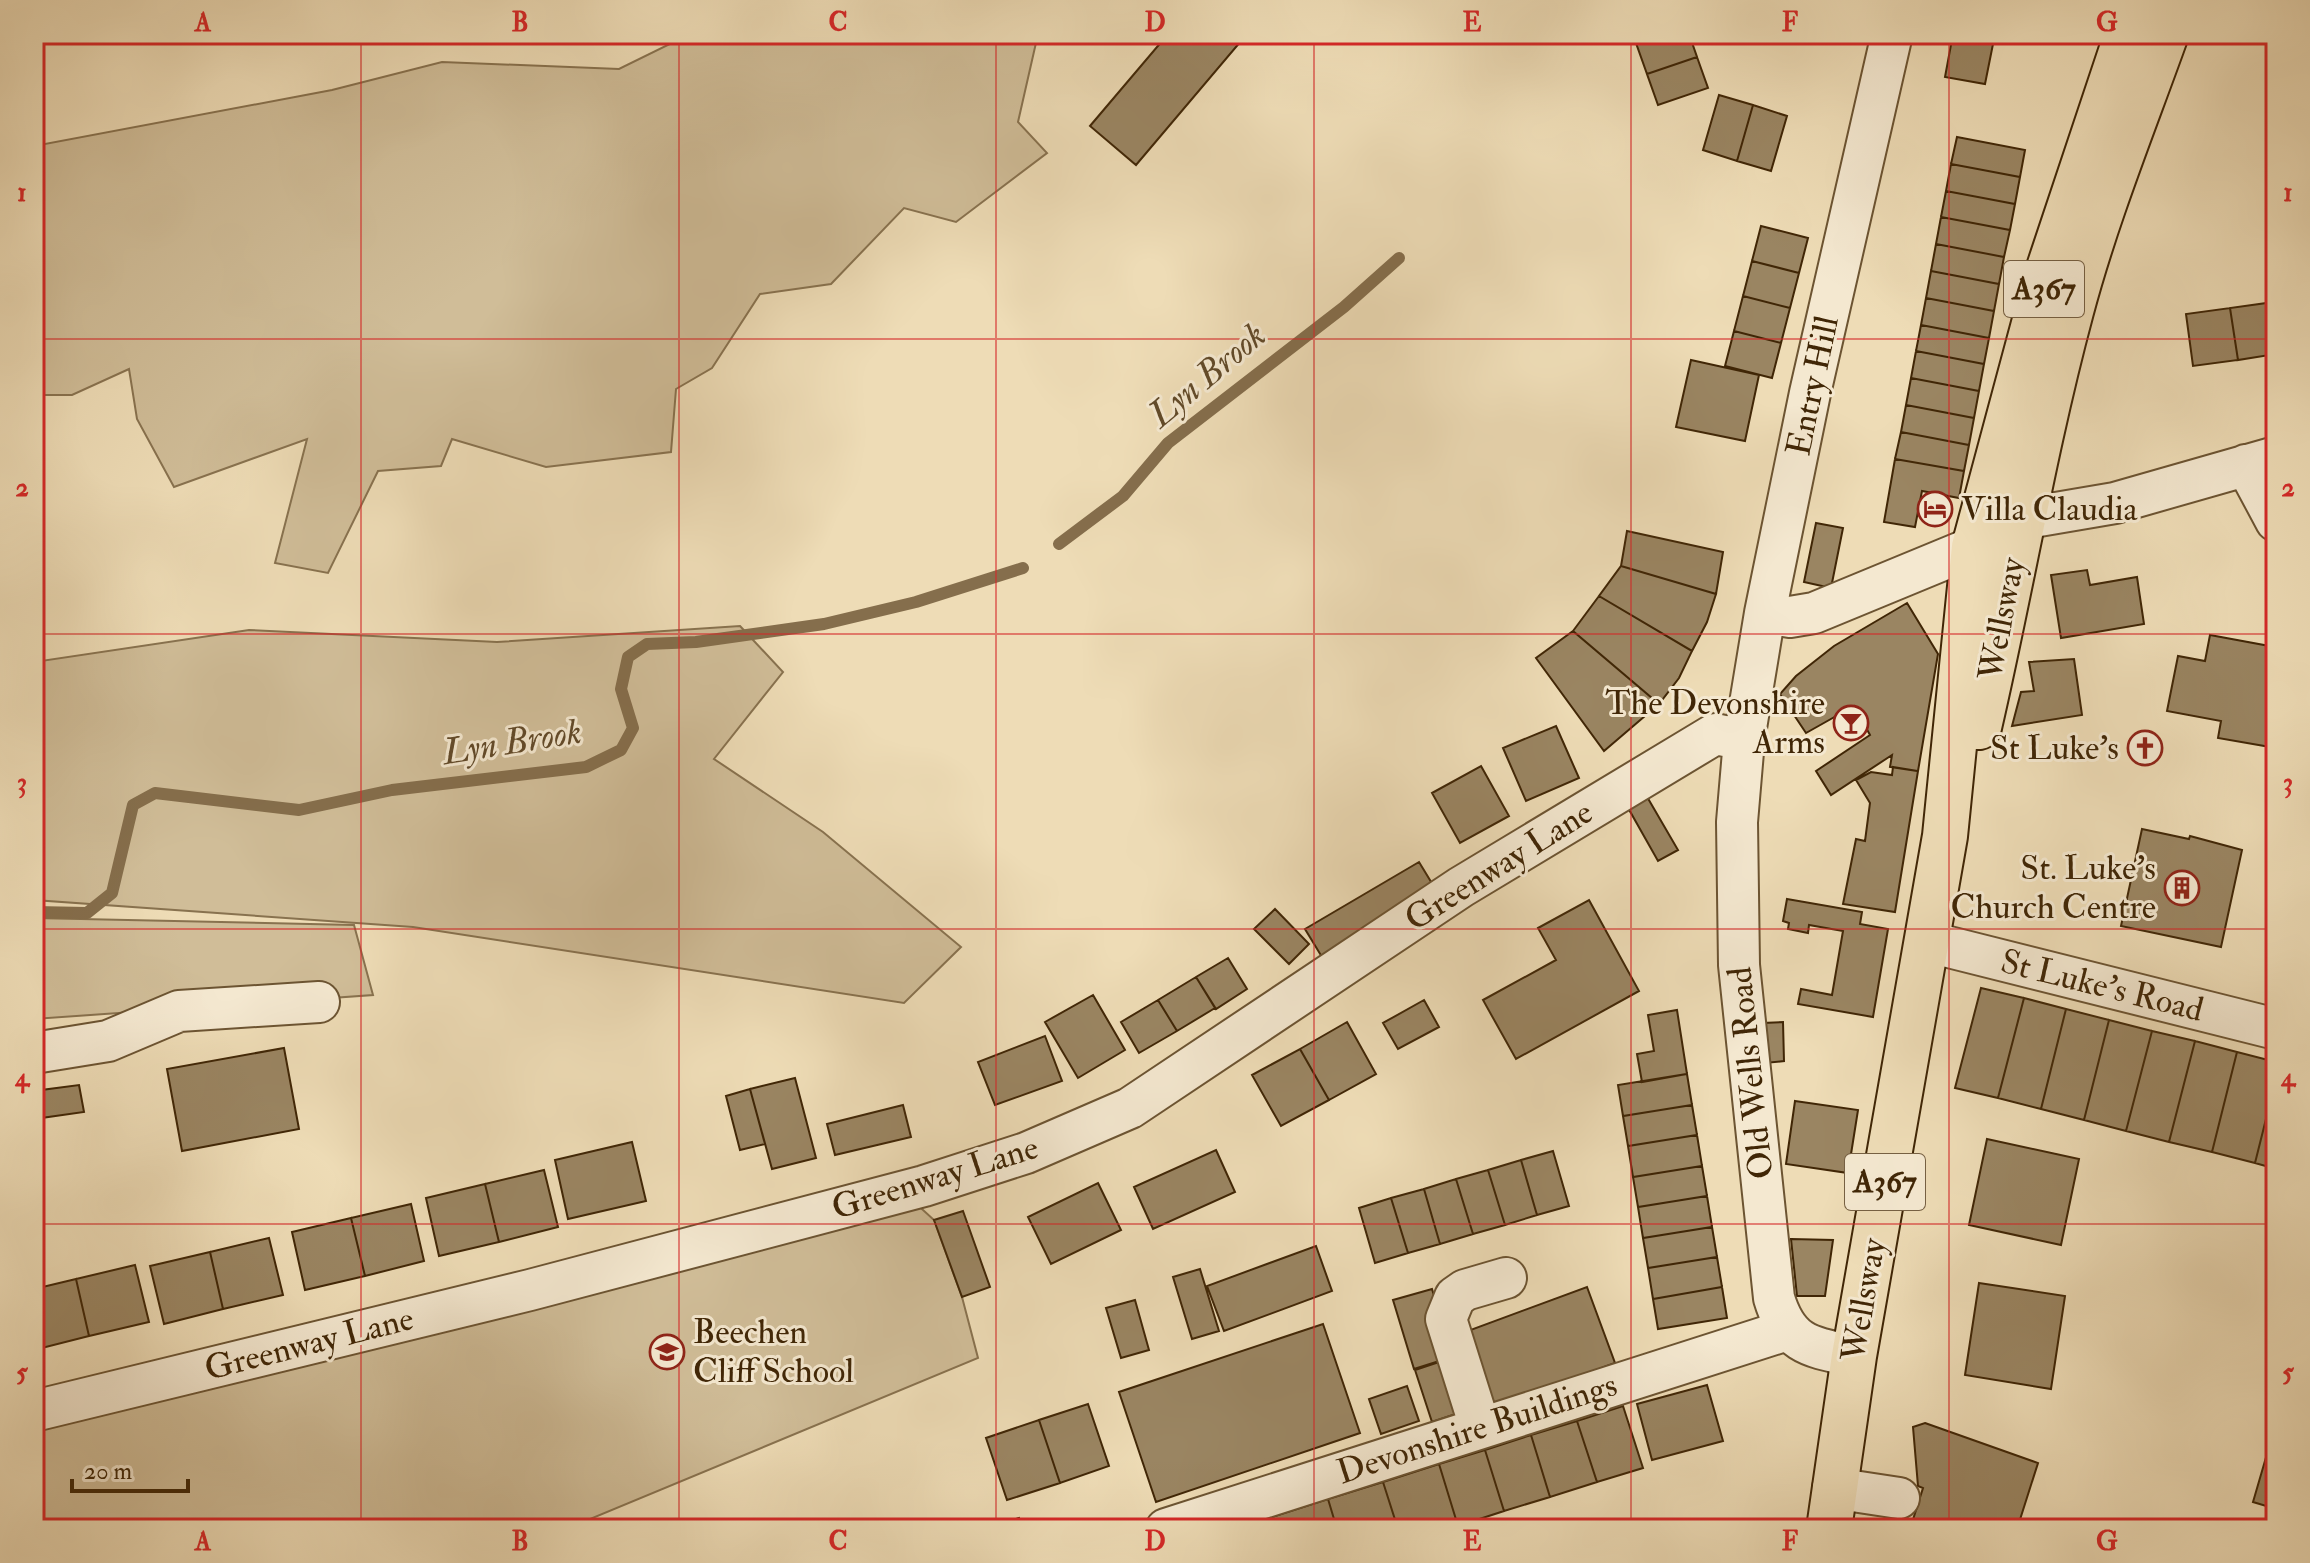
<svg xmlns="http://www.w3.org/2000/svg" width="2310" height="1563" font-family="'IM FELL Double Pica',serif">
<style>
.green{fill:#d0bd98;stroke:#88724f;stroke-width:2}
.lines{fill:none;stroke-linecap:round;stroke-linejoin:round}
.stream{stroke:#856e4c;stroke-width:12}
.building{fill:#9a8562;stroke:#402606;stroke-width:2}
.minor-casing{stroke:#6c5432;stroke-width:44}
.major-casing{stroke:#402606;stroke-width:48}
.minor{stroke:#f4e8d0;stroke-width:40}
.major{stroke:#eedcb6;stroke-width:44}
.grid{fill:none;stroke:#d62828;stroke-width:2;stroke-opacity:0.55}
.labels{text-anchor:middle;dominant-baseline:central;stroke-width:6;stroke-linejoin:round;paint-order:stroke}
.shield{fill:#f4e8d0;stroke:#766043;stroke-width:2}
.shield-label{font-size:32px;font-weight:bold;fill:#402606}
.street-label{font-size:34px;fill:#402606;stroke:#f4e8d0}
.poi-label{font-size:34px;fill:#402606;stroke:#f4e8d0;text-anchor:end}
.water-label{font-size:36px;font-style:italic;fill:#624a29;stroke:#f4e8d0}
.neatline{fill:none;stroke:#d62828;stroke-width:3}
.grid-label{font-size:26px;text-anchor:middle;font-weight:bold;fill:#d62828}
</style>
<rect width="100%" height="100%" fill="#eedcb6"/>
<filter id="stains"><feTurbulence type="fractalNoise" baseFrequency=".0025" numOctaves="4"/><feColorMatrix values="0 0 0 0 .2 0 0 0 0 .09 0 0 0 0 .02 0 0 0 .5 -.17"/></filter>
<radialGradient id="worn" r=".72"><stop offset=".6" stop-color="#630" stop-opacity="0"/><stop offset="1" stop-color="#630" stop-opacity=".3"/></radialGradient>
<path class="green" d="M690 34H1038L1018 122 1047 153 956 222 904 208 831 284 760 294 712 368 676 389 671 452 546 467 452 439 441 466 378 471 328 573 275 563 307 439 174 487 137 419 129 369 72 395H34V146L332 90 442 62 619 69Z
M740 626 783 672 714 759 823 832 961 947 904 1003 413 927 34 900V662L249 630 497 642Z
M34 918 354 925 373 995 34 1019Z
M911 1199 934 1220 962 1297 978 1358 566 1529H34V1432Z"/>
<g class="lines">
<path class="stream" d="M1059 544 1123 496 1168 443 1344 307 1399 258
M34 912 87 913 112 893 133 805 155 793 299 810 392 790 586 767 621 750 633 728 621 689 628 657 647 644 696 642 824 624 916 602 1023 568"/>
</g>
<path class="building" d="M1168 34H1247L1136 165 1090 126Z
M1662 34H1689L1697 57 1647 74 1636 43Z
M1953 34H1995L1985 84 1945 77Z
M1697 57 1708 88 1658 105 1647 74Z
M1719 95 1753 105 1737 161 1703 150Z
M1753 105 1787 116 1771 171 1737 161Z
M1957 137 2025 150 2020 177 1951 164Z
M1951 164 2020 177 2015 204 1946 191Z
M1946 191 2015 204 2010 230 1941 217Z
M1941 217 2010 230 2004 257 1936 244Z
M1761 226 1808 238 1799 273 1752 261Z
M1936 244 2004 257 1999 284 1931 271Z
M1752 261 1799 273 1790 308 1743 296Z
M1931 271 1999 284 1994 311 1926 298Z
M1743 296 1790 308 1781 343 1734 331Z
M1926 298 1994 311 1989 338 1921 325Z
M2274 302 2276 354 2238 360 2230 308Z
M2230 308 2238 360 2193 366 2186 314Z
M1921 325 1989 338 1984 364 1916 351Z
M1734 331 1781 343 1772 378 1725 366Z
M1916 351 1984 364 1979 391 1911 378Z
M1691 360 1759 375 1745 441 1676 427Z
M1911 378 1979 391 1974 418 1906 405Z
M1906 405 1974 418 1969 445 1901 432Z
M1901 432 1969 445 1964 471 1895 459Z
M1895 459 1964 471 1959 498 1922 491 1915 527 1884 522Z
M1816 523 1843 528 1831 588 1804 582Z
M1627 531 1723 552 1716 594 1621 566Z
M1621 566 1716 594 1707 622 1692 651 1599 596Z
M2087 570 2090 585 2137 577 2144 624 2061 638 2051 575Z
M1599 596 1692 651 1679 678 1659 704 1573 631Z
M1907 603 1938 654 1918 771 1890 767 1892 755 1831 795 1816 771 1870 735 1854 706 1806 733 1780 694 1796 676 1834 646Z
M1573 631 1659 704 1604 751 1536 658Z
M2210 635 2275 647 2276 641V748L2218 738 2221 721 2167 711 2178 656 2205 661Z
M2074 659 2082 715 2012 726 2021 692 2034 691 2029 662Z
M1556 726 1579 778 1526 801 1503 748Z
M1481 766 1509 816 1460 843 1432 793Z
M1893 767 1918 771 1895 912 1843 904 1856 839 1865 841 1870 803 1856 780 1871 772 1892 775Z
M1646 795 1678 850 1658 861 1627 806Z
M2142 829 2189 839 2190 836 2242 850 2221 947 2121 926Z
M1419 862 1439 895 1325 962 1305 929Z
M1787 899 1862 912 1860 924 1888 929 1873 1017 1798 1004 1801 989 1832 995 1843 931 1809 925 1808 933 1788 929 1789 923 1783 921Z
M1589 900 1639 991 1516 1059 1483 1000 1556 960 1538 928Z
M1275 909 1309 944 1289 964 1254 929Z
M1228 958 1247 989 1216 1009 1196 977Z
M1196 977 1215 1008 1177 1031 1158 1000Z
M1981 988 2024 998 1998 1098 1955 1088Z
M1093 995 1125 1050 1078 1078 1045 1022Z
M2024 998 2066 1009 2041 1109 1998 1098Z
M1158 1000 1177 1031 1139 1053 1121 1022Z
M1424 1000 1439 1027 1398 1049 1383 1023Z
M2066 1009 2109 1020 2084 1120 2041 1109Z
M1677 1010 1687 1074 1642 1082 1637 1054 1654 1051 1648 1015Z
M2109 1020 2152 1031 2126 1131 2084 1120Z
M1347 1022 1376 1074 1329 1100 1300 1049Z
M1783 1022 1784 1061 1765 1063 1763 1023Z
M2152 1031 2195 1041 2169 1142 2126 1131Z
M1045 1036 1062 1081 995 1105 978 1062Z
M2195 1041 2237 1052 2212 1152 2169 1142Z
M284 1048 299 1129 182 1151 167 1069Z
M1300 1049 1329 1100 1281 1126 1252 1075Z
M2237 1052 2276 1062V1079L2255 1163 2212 1152Z
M1687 1074 1692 1105 1623 1116 1618 1085Z
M795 1078 816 1158 772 1169 750 1089Z
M2276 1079V1169L2255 1163Z
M79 1085 84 1112 34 1119V1091Z
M750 1089 765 1144 740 1150 726 1096Z
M1795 1101 1858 1110 1848 1173 1786 1164Z
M903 1105 911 1137 835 1155 827 1124Z
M1692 1105 1697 1135 1628 1146 1623 1116Z
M1697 1135 1702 1166 1633 1177 1628 1146Z
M1987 1139 2079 1159 2061 1245 1969 1225Z
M632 1142 646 1201 568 1219 555 1160Z
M1216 1150 1235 1192 1153 1229 1134 1187Z
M1553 1151 1569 1206 1537 1215 1521 1160Z
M1521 1160 1537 1215 1505 1225 1488 1170Z
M1702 1166 1707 1196 1638 1207 1633 1177Z
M544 1170 558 1227 499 1242 485 1184Z
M1488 1170 1505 1225 1473 1234 1456 1179Z
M1456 1179 1473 1234 1440 1244 1424 1189Z
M1098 1183 1121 1230 1051 1264 1028 1217Z
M485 1184 499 1242 439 1256 426 1198Z
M1424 1189 1440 1244 1408 1253 1391 1198Z
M1707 1196 1712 1227 1643 1238 1638 1207Z
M1391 1198 1408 1253 1375 1263 1359 1208Z
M411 1204 424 1261 365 1276 351 1218Z
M963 1211 990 1287 962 1297 934 1220Z
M351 1218 365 1276 305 1290 292 1232Z
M1712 1227 1717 1257 1648 1268 1643 1238Z
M269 1238 283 1295 223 1309 210 1252Z
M1791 1239 1833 1240 1825 1296H1797Z
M1316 1246 1332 1291 1224 1331 1207 1286Z
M210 1252 223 1309 164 1324 150 1266Z
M1717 1257 1722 1287 1653 1299 1648 1268Z
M135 1265 149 1322 89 1336 76 1279Z
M1200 1269 1219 1331 1192 1339 1173 1277Z
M76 1279 89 1336 34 1350V1289Z
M1979 1283 2065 1296 2051 1389 1965 1375Z
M1587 1287 1615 1363 1493 1408 1465 1332Z
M1722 1287 1727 1318 1658 1329 1653 1299Z
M1432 1289 1452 1357 1414 1369 1393 1300Z
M1135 1300 1149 1350 1121 1358 1106 1308Z
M1323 1324 1360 1433 1156 1502 1119 1392Z
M1445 1360 1462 1412 1432 1422 1415 1370Z
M1707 1385 1723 1441 1652 1460 1637 1404Z
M1407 1386 1419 1421 1381 1434 1369 1399Z
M1088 1404 1109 1466 1060 1483 1039 1420Z
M1623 1406 1643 1468 1597 1482 1577 1421Z
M1039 1420 1060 1483 1007 1500 986 1438Z
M1577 1421 1597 1482 1550 1497 1531 1435Z
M1925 1423 2038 1463 2017 1529H1910L1923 1488 1918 1486 1913 1427Z
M2276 1423V1509L2253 1502Z
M1531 1435 1550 1497 1504 1511 1485 1450Z
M1485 1450 1504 1511 1458 1526 1439 1464Z
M1439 1464 1458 1526 1448 1529H1398L1383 1482Z
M1383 1482 1398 1529H1337L1328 1499Z
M1328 1499 1337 1529H1276L1272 1517Z
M1272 1517 1276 1529H1232Z
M1019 1518 1022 1529H982Z"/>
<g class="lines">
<g class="minor-casing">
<path id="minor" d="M2246 465 2276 521
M2021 519 2115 503 2276 457
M1765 613 1790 617 1814 613 1974 547
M1929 942 2276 1029
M34 1053 108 1041 179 1011 319 1002
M1854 1356C1810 1347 1788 1345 1774 1298L1739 965 1737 822 1744 740 1765 613 1810 393 1892 34
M34 1411 530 1290 924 1186 1026 1153 1130 1108 1461 887 1715 734 1744 740
M1480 1427 1446 1319 1455 1297 1465 1290 1506 1278
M1833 1488 1899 1498
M1166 1529 1787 1330"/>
</g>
<g class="major-casing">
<path id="major" d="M1979 727C2011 589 2034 448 2071 311 2096 217 2133 126 2166 34
M1829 1529 1854 1356 1945 836 1974 547 2049 268 2127 34"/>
</g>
<use href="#minor" class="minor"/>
<use href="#major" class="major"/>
</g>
<path class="grid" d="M361 34V1529M679 34V1529M996 34V1529M1314 34V1529M1631 34V1529M1949 34V1529M34 339H2276M34 634H2276M34 929H2276M34 1224H2276"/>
<defs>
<g id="hotel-ring" transform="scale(1.8)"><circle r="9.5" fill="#f4e8d0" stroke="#8f2418" stroke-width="1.5"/><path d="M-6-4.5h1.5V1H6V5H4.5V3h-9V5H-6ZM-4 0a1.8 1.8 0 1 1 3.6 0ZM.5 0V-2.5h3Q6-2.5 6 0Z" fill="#8f2418"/></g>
<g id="bar-ring" transform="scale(1.8)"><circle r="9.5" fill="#f4e8d0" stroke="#8f2418" stroke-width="1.5"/><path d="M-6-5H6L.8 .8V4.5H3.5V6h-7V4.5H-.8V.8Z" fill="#8f2418"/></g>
<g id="church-ring" transform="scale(1.8)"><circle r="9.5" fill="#f4e8d0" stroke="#8f2418" stroke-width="1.5"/><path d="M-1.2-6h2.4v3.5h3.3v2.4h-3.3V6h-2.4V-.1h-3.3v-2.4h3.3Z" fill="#8f2418"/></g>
<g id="building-ring" transform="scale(1.8)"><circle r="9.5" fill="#f4e8d0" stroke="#8f2418" stroke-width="1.5"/><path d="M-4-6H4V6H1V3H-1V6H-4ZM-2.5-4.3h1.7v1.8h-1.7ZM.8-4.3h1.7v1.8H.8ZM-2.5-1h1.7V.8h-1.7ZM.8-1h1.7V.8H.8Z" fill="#8f2418"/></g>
<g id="school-ring" transform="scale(1.8)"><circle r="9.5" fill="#f4e8d0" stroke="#8f2418" stroke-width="1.5"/><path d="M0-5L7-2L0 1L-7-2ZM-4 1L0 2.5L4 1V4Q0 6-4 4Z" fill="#8f2418"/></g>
</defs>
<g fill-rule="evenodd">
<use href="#hotel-ring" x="1935" y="509"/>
<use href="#bar-ring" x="1851" y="723"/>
<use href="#church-ring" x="2145" y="748"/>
<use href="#building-ring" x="2182" y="888"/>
<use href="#school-ring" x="667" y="1352"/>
</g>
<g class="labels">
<g class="shield">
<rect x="2004" y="261" width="80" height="56" rx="6"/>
<rect x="1845" y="1154" width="80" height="56" rx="6"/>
</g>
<g class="shield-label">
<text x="2044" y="289">A367</text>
<text x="1885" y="1182">A367</text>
</g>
<g class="street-label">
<text transform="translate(1813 386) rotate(-78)">Entry Hill</text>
<text transform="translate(2002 619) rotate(-79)">Wellsway</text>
<text transform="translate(1499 866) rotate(-32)">Greenway Lane</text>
<text transform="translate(2102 986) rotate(14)">St Luke's Road</text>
<text transform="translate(1751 1073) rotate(-96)">Old Wells Road</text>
<text transform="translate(935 1178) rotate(-17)">Greenway Lane</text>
<text transform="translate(1864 1300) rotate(-80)">Wellsway</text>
<text transform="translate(309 1344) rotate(-14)">Greenway Lane</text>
<text transform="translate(1477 1429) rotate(-18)">Devonshire Buildings</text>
</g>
<g class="poi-label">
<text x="1961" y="509" text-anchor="start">Villa Claudia</text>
<text x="1825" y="703">The Devonshire<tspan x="1825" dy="39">Arms</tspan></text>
<text x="2119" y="748">St Luke's</text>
<text x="2156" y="868">St. Luke's<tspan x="2156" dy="39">Church Centre</tspan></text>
<text x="693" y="1332" text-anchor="start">Beechen<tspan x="693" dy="39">Cliff School</tspan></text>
</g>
<g class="water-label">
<text transform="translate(1207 375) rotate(-40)">Lyn Brook</text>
<text transform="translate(512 742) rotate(-9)">Lyn Brook</text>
</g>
</g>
<rect width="2310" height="1563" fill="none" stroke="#eedcb6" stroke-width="88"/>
<path d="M72 1479v12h116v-12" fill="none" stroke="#402606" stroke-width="4"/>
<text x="84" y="1479" font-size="24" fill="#402606" stroke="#f4e8d0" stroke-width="6" paint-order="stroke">20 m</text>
<rect x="44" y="44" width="2222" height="1475" class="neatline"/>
<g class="grid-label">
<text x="203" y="31">A</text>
<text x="520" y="31">B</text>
<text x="838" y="31">C</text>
<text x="1155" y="31">D</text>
<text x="1472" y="31">E</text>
<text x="1790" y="31">F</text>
<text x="2107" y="31">G</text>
<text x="22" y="201">1</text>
<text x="2288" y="201">1</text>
<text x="22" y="496">2</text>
<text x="2288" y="496">2</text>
<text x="22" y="791">3</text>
<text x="2288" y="791">3</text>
<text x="22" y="1086">4</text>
<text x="2288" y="1086">4</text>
<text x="22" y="1381">5</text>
<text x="2288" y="1381">5</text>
<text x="203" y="1550">A</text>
<text x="520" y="1550">B</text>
<text x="838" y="1550">C</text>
<text x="1155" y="1550">D</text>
<text x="1472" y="1550">E</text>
<text x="1790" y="1550">F</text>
<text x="2107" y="1550">G</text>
</g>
<rect width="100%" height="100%" filter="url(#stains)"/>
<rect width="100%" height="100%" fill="url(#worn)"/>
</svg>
